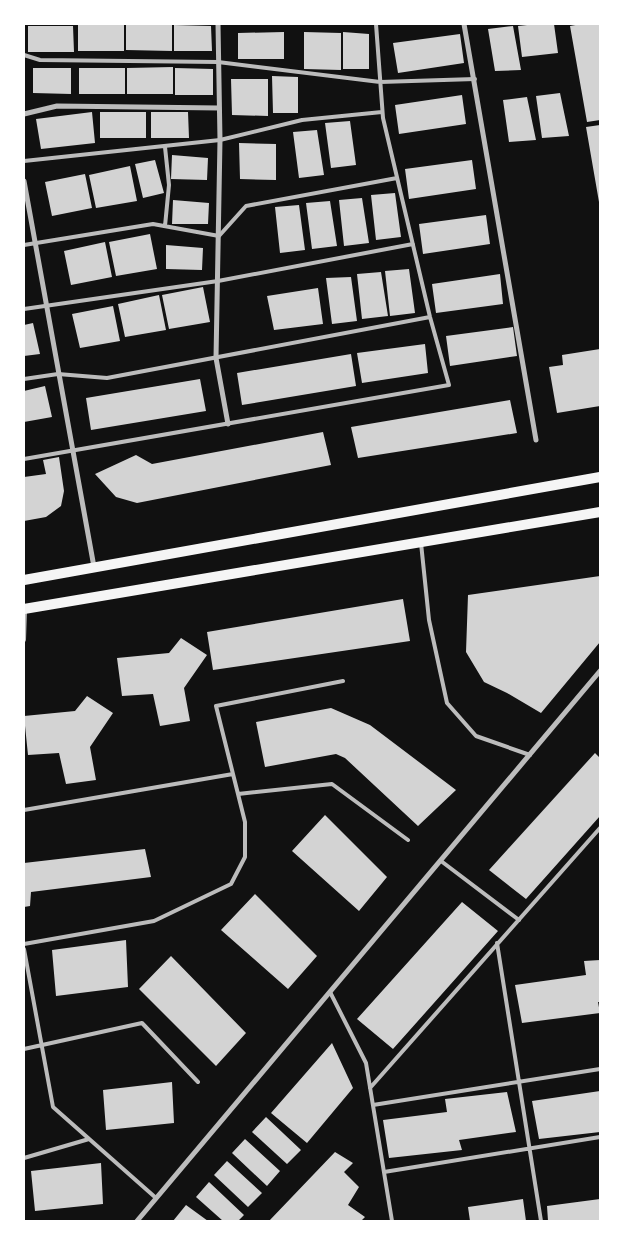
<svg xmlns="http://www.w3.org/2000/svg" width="624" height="1245" font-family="'Playfair Display',serif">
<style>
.building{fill:#d3d3d3}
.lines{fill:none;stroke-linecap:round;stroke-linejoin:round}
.service{stroke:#bcbcbc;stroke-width:4}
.minor{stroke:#bcbcbc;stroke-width:5}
.secondary{stroke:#f5f5f5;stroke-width:10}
</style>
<rect width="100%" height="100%" fill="#111"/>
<path class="building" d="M124 24V51H78V25Z
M126 24H172V51L126 50Z
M536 24H554L558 53 522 57 518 26Z
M581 24H600V120L587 122 570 26Z
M174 25 211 26 212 51H174Z
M28 26H73L74 52H28Z
M513 26 521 70 495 71 488 29Z
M284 32V59H238V33Z
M304 32 341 33V70L304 69Z
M343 32 369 34V69H343Z
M460 34 464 63 398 73 393 43Z
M173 67V94H127V68Z
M33 68H71V94L33 93Z
M79 68H125V94H79Z
M175 68 213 69V95H175Z
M272 76 298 77V113H273Z
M231 79H268V116L232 115Z
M560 93 569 136 542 138 536 96Z
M462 95 466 124 399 134 395 105Z
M527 97 536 140 509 142 503 100Z
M92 112 95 143 41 149 36 119Z
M100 112H146V138H100Z
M151 112H188L189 138H151Z
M350 121 356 165 331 168 325 123Z
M600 125V202H599L586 127Z
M317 130 324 175 299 178 293 132Z
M239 143 276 144V180L240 179Z
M172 155 208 158 207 180 171 179Z
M155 160 164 193 143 198 135 164Z
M472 160 476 189 409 199 405 169Z
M130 166 137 201 96 208 89 175Z
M85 174 92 208 52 216 45 182Z
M395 193 401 237 376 240 371 195Z
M362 198 369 243 344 246 339 200Z
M173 200 209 203 208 224H172Z
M330 201 337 246 312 249 306 203Z
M299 205 305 250 280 253 275 207Z
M486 215 490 244 423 254 419 224Z
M150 234 157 269 116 276 109 242Z
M105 242 112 277 71 285 64 251Z
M166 245 203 248 202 270 166 269Z
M409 269 415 313 390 316 385 271Z
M381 272 388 316 362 319 357 274Z
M500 274 503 304 436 313 432 284Z
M351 277 357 321 332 324 326 278Z
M203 287 210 322 169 329 162 295Z
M318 288 323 324 274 330 267 296Z
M159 295 166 330 125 337 118 304Z
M113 306 120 341 80 348 72 314Z
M33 323 40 354 24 356V325Z
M513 327 517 356 450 366 446 336Z
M425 344 428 373 362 383 357 353Z
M600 349V406L557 413 549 367 563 365 562 355Z
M351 354 356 386 242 405 237 373Z
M200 379 206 411 91 430 86 398Z
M45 386 52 417 24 422V391Z
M510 400 517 433 358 458 351 427Z
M323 432 331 465 137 503 116 497 95 474 136 455 152 464Z
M59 457 64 491 61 506 46 517 24 521V477L46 474 43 460Z
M600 576V642L541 713 507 693 484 682 466 652 468 595Z
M403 599 410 641 213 670 207 632Z
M181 638 207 655 184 688 190 721 160 726 153 694 122 696 117 658 169 653Z
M87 696 113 713 90 747 96 780 66 784 59 753 28 755 24 716 75 711Z
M331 708 370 725 456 790 418 826 345 758 336 754 265 767 256 722Z
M595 753 600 758V816L526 899 489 870Z
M325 815 387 877 359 911 292 851Z
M145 849 151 877 31 892 30 906 24 907V863Z
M255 894 317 956 288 989 221 930Z
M462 902 498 931 393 1049 357 1019Z
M126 940 128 987 56 996 52 950Z
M171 956 246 1033 216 1066 139 989Z
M600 960V1002H598L600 1013 522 1023 515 985 586 975 584 961Z
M332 1043 353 1088 307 1143 271 1113Z
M172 1082 174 1123 106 1130 103 1090Z
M600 1091V1132L539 1139 532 1101Z
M507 1092 516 1132 459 1140 462 1150 389 1158 383 1120 447 1112 445 1099Z
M266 1117 301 1150 287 1164 252 1132Z
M245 1139 280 1171 267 1186 232 1153Z
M335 1152 353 1163 344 1172 359 1187 348 1205 365 1217 361 1221H269Z
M227 1161 262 1193 248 1207 214 1175Z
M101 1163 103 1204 35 1211 31 1171Z
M209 1182 244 1215 238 1221H223L196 1197Z
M523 1199 526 1221H470L468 1207Z
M600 1199V1221H548L547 1206Z
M186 1205 208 1221H173Z"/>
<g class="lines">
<path class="service" d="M24 55 40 60 218 62 380 82 475 79
M165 147 169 185 165 226
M24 161 220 140 302 120 382 112
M24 245 153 224 219 236 246 206 397 178
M24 309 218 281 413 244
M24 379 58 374 107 378 430 317
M24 459 449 385 430 317 383 118 376 24
M421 543 429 620 447 703 476 736 530 755
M24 640 25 610
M238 794 332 784 408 840
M24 810 233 774
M441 861 519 920
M497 943 541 1221
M24 944 154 921 231 884 245 857V822L216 706 343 681
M24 949 53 1107 156 1198
M330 992 366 1063 392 1221
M24 1049 142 1023 198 1082
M370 1088 600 828
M373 1105 600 1069
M24 1158 89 1139
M384 1172 600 1137"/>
<path class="minor" d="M218 24 220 140 216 358 228 424
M464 24 536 440
M24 114 57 106 219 108
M24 181 94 567
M137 1221 600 671"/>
<path class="secondary" d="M24 580 600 477
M24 609 600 512"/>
</g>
<rect width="624" height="1245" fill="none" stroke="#ffffff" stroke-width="50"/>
</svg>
